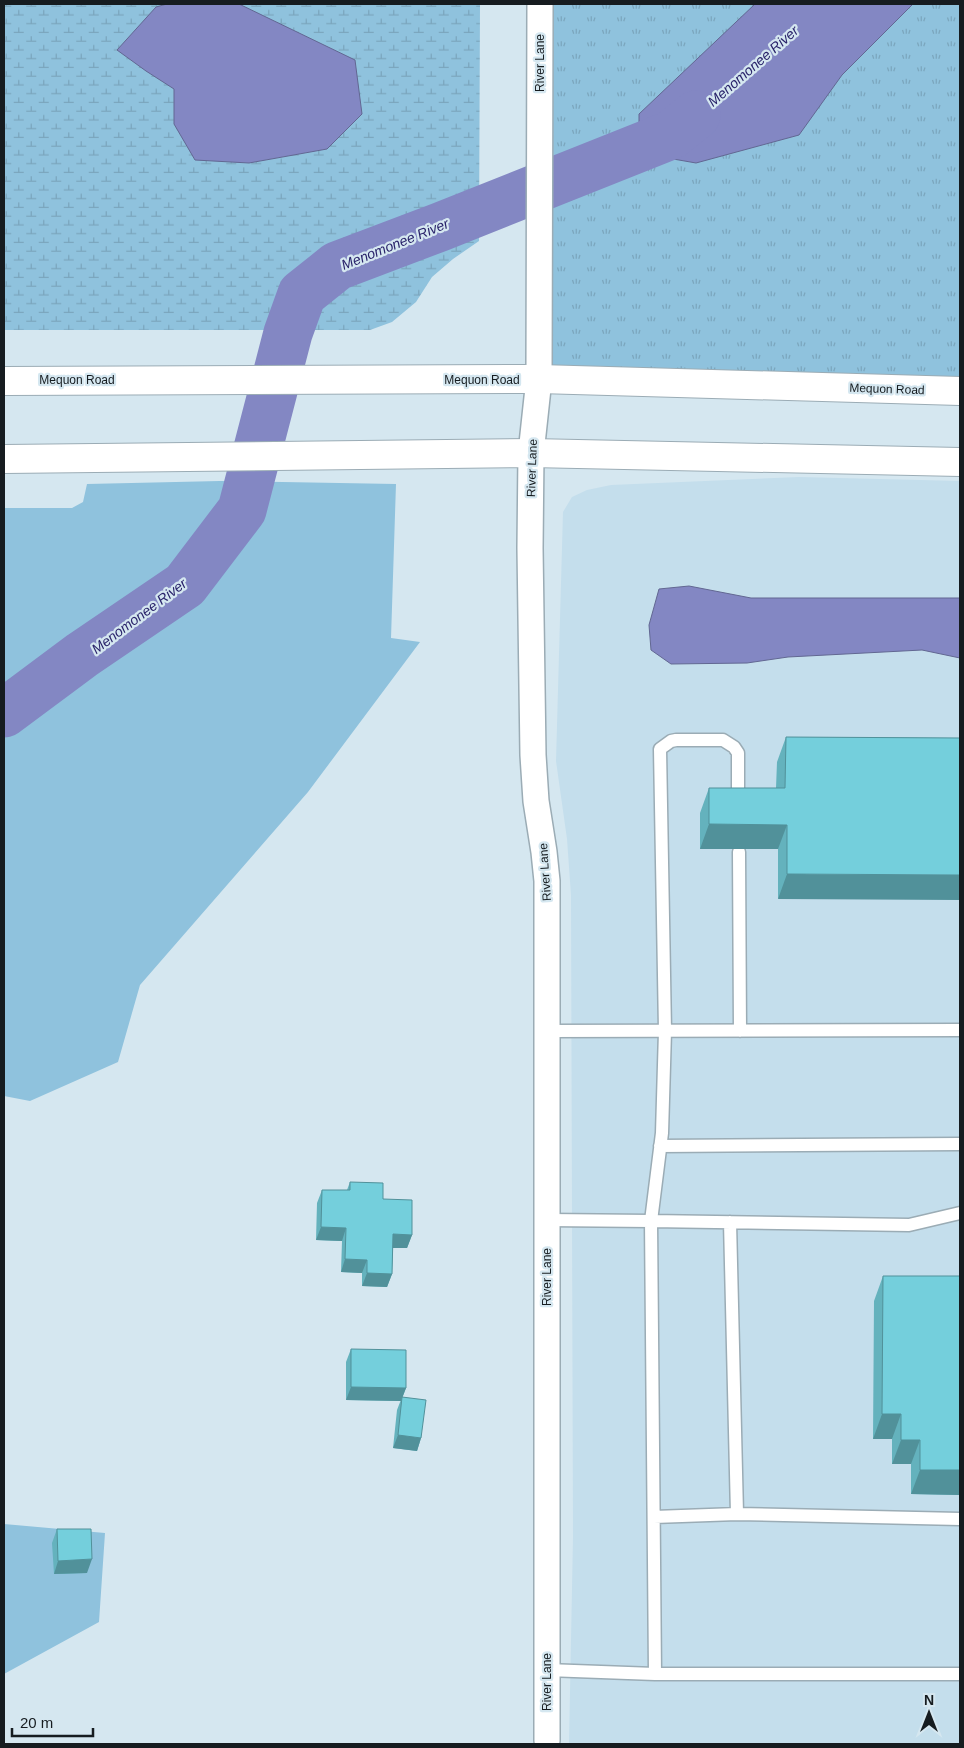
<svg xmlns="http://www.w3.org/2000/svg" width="964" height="1748" font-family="Helvetica,sans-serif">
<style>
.built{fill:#c4deec}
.grass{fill:url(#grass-tufts)}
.wetland{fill:url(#wetland-marsh)}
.park{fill:#8fc2dd}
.water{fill:#8387c3;stroke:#626792}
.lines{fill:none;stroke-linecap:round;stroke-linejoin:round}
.river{stroke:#8387c3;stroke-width:49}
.service-casing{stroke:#9bacb5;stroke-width:15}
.minor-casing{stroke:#9bacb5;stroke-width:28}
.primary-casing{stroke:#9bacb5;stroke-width:30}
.service{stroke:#fff;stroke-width:12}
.minor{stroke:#fff;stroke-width:25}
.primary{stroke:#fff;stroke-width:28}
.wall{fill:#64b2bd}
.shaded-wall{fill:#51919a}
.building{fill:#74cfdc;stroke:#51919a}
.labels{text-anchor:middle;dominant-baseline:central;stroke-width:4.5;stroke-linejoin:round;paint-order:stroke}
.street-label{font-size:12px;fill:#161c20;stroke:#d5e7f0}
.water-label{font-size:14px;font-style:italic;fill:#29236a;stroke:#d5e7f0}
</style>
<defs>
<pattern id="grass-tufts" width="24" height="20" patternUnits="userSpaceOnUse" patternTransform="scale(1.25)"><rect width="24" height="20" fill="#8fc2dd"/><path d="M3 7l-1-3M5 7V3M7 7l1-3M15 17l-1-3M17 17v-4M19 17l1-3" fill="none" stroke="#7ba6bd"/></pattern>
<pattern id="wetland-marsh" width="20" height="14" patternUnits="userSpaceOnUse" patternTransform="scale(1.25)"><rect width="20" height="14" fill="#8fc2dd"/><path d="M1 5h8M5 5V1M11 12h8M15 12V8" fill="none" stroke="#7ba6bd"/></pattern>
</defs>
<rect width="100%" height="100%" fill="#d5e7f0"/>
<path class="built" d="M799 477 960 481V1744H569L573 1537 571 895 567 839 556 761 563 512 572 497 587 490 611 485Z"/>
<path class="grass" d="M540 4H960V391L539 379Z"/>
<path class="wetland" d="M4 4H480L479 241 453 259 432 277 416 302 392 322 370 330H4Z"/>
<path class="park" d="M220 481 396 484 391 638 420 642 308 792 140 985 118 1062 30 1101 4 1096V508H72L83 502 87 484Z
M4 1524 105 1533 99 1622 4 1674Z"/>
<path class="water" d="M167 4H239L355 60 362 114 327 149 249 163 195 160 174 124V89L146 71 117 50 156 7Z
M755 4H913L842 75 799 135 696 163 639 153V114Z
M689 586 751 598H960V658L922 650 788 657 747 663 671 664 651 650 649 625 659 589Z"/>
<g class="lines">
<path class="river" d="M4 713 82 655 185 585 242 510 288 333 302 294 337 266 440 227 671 135 696 115"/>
<g class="service-casing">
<path id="service" d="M738 804V753L734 747 723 740H676L671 741 660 749 665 1031 662 1133 651 1221 909 1225 960 1213
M739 852 740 1031
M547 1031 960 1030
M660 1146 960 1144
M547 1220 651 1221 655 1674 547 1670
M730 1222 737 1514 960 1519
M654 1517 737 1514
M655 1674H960"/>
</g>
<g class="minor-casing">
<path id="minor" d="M540 4 539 379 531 453 530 548 533 755 536 801 544 852 547 881V1741"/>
</g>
<g class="primary-casing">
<path id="primary" d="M4 381 539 379 960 391
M4 459 531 453 960 462"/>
</g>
<use href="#service" class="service"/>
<use href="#minor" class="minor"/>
<use href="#primary" class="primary"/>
</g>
<path class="wall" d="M786 737 960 738 778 899V849H700V813L709 788H776L777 762Z
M350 1182 383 1199 412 1235 407 1248H393L392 1274 387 1287 362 1286V1273L341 1272 342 1241 316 1240 317 1203 322 1190H347Z
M883 1276 960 1495 911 1494V1464H892V1439H873L874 1301Z
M351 1349 406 1388 401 1401 346 1400V1362Z
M402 1397 421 1438 417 1451 393 1448 397 1410Z
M57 1529 87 1573 54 1574 52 1543Z"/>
<path class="shaded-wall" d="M709 824 787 825 778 849H700Z
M787 874 960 875V900L778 899Z
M321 1227 346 1228 342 1241 316 1240Z
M393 1234 412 1235 407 1248H388Z
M345 1259 367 1260 362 1273 341 1272Z
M367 1273 392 1274 387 1287 362 1286Z
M351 1387 406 1388 401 1401 346 1400Z
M882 1414H901L892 1439H873Z
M398 1435 421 1438 417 1451 393 1448Z
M901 1440H920L911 1464H892Z
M920 1470H960V1495L911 1494Z
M92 1559 87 1573 54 1574 58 1561Z"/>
<path class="building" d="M786 737 960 738V875L787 874V825L709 824V788H785Z
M350 1182 383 1183V1199L412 1200V1235L393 1234 392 1274 367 1273V1260L345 1259 346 1228 321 1227 322 1190H350Z
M883 1276H960V1470H920V1440H901V1414H882Z
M351 1349 406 1350V1388L351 1387Z
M402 1397 426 1400 421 1438 398 1435Z
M57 1529H91L92 1559 58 1561Z"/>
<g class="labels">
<g class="street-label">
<text transform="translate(540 63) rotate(-90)">River Lane</text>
<text x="77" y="380">Mequon Road</text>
<text x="482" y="380">Mequon Road</text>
<text transform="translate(887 389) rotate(2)">Mequon Road</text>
<text transform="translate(532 468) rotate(-88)">River Lane</text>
<text transform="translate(545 872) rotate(-94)">River Lane</text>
<text transform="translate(547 1277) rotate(-90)">River Lane</text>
<text transform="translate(547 1682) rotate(-90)">River Lane</text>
</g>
<g class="water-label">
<text transform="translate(753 66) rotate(-41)">Menomonee River</text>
<text transform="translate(395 244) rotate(-22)">Menomonee River</text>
<text transform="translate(139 616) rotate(-37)">Menomonee River</text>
</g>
</g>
<rect width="964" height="1748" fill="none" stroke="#161c20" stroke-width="10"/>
<g transform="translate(929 1713)" stroke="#d5e7f0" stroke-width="4" paint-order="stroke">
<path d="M0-4L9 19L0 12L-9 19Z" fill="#161c20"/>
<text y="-8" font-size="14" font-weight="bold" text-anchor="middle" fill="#161c20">N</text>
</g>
<path d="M12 1728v8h81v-8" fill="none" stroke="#161c20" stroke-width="2.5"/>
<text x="20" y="1728" font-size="15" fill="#161c20" stroke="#d5e7f0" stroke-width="4" paint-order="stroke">20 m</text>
</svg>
